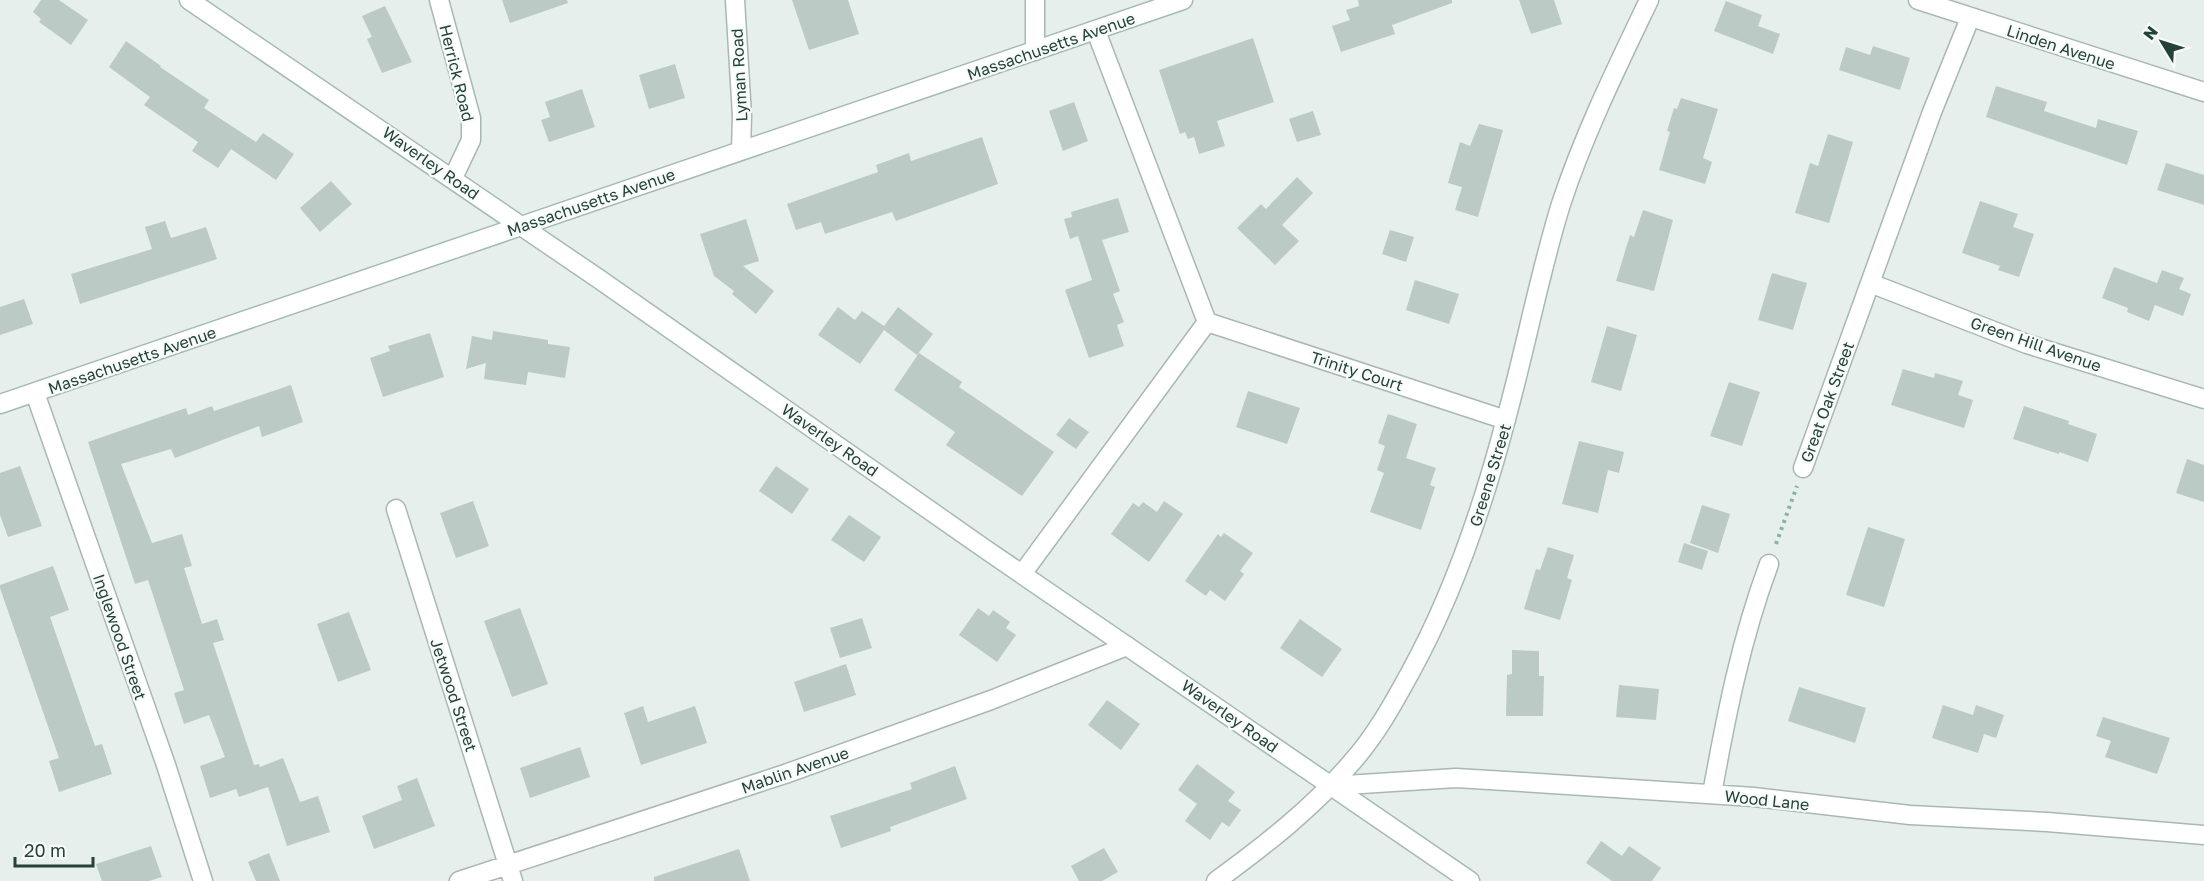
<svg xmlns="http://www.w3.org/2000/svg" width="2204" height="881" font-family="'Golos Text',sans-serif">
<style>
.building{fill:#bbcac4}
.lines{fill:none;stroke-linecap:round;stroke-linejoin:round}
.street-casing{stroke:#a8b8b2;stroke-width:21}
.secondary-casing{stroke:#a4bbb3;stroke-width:21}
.path{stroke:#86b3a5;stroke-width:4;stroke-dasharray:3 4.5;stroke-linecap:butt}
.street{stroke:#fff;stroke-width:18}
.secondary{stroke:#fff;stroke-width:18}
.labels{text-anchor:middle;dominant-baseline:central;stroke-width:4.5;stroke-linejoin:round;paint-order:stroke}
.street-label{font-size:16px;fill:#24423a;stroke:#f7fbf9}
</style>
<rect width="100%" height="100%" fill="#e6efeb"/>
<path class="building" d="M41 0H59L88 20 71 45 39 22 41 19 33 12Z
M502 0H567L568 3 510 23Z
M792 0H848L859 34 809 50Z
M1358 0H1452V3L1392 25 1395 34 1341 52 1332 26 1350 20 1346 10 1359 6Z
M1519 0H1554L1562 24 1531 34Z
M1726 1 1762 15 1758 26 1780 34 1773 54 1714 31Z
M385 6 412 62 382 73 367 39 372 37 362 16Z
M1253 38 1274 102 1217 121 1225 146 1199 154 1194 137 1188 139 1185 132 1180 134 1159 70Z
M126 41 161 66 160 67 209 100 204 108 256 142 263 133 294 154 276 180 231 149 218 168 192 151 198 142 144 105 150 97 109 67Z
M1873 46 1910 58 1900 90 1839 70 1846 47 1870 55Z
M675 64 685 98 649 109 639 75Z
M1996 86 2047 102 2044 111 2096 128 2098 119 2138 131 2127 165 1986 117Z
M582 89 595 127 549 142 541 120 550 117 545 102Z
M1681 98 1718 109 1703 158 1712 162 1705 184 1659 170 1670 132 1667 131 1674 108 1677 109Z
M1074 102 1088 141 1063 151 1049 111Z
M1313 111 1321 135 1297 142 1289 119Z
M1479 124 1503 130 1478 217 1455 210 1462 187 1448 183 1460 142 1470 146Z
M1828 134 1853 142 1829 223 1795 213 1810 163 1818 166Z
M982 137 998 184 896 221 892 212 825 234 821 222 796 230 787 204 878 172 876 165 909 153 911 161Z
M2166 163 2204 175V205L2157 190Z
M1297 177 1313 193 1282 225 1299 241 1275 265 1237 228 1261 204 1266 209Z
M331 181 352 204 320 232 300 208Z
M1118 198 1129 232 1102 240 1120 291 1113 294 1124 322 1117 325 1124 346 1089 358 1065 290 1092 280 1078 236 1070 239 1064 219 1072 217 1071 212Z
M1980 201 2018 214 2013 227 2034 234 2019 277 1998 270 2000 266 1962 253Z
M1643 210 1673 220 1654 291 1616 281 1630 235 1634 237Z
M746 219 759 261 743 266 774 291 756 314 732 294 734 291 714 276 700 234Z
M165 221 171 238 206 227 217 259 80 304 71 274 152 249 145 227Z
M1390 230 1414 237 1406 262 1382 254Z
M2114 267 2157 283 2162 270 2184 278 2179 289 2191 294 2183 316 2155 305 2149 321 2127 312 2128 308 2102 298Z
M1772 273 1807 283 1793 330 1758 320Z
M1415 280 1459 294 1449 324 1406 310Z
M24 299 33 324 0 335V307Z
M838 307 855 320 862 311 884 326 898 307 933 334 917 355 884 330 860 364 818 335Z
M1607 326 1637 335 1621 391 1591 382Z
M493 331 548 340V344L570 347 565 378 528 372 526 385 484 379 486 363 466 369 472 336 492 340Z
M430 333 444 377 383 397 370 358 390 351 388 346Z
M919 353 962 382 959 387 1054 452 1022 496 946 445 955 432 894 390Z
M1903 369 1934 378 1935 373 1963 381 1958 395 1973 400 1964 428 1891 405Z
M1729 382 1760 392 1742 446 1710 436Z
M291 385 303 422 262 437 259 426 175 458 171 449 121 464 152 543 182 534 192 566 184 568 202 624 217 619 224 640 213 643 254 765 259 764 260 767 283 758 300 802 318 796 330 832 287 846 268 787 239 797 236 789 210 798 200 766 225 757 209 715 184 724 174 693 184 690 148 580 135 584 88 442 186 408 188 415 212 406 214 411Z
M1248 391 1300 408 1287 444 1236 427Z
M2024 406 2069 421 2068 424 2097 434 2088 462 2059 452V454L2013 439Z
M1388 414 1417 424 1406 458 1436 468 1430 485 1435 487 1421 530 1370 512 1384 473 1377 470 1385 446 1378 443Z
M1069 418 1089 432 1076 449 1056 435Z
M1579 441 1624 452 1619 473 1608 470 1598 513 1562 504Z
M2187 459 2204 465V502L2176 493Z
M20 466 42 526 8 537 0 515V473Z
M776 466 809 489 792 514 759 491Z
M473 501 489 546 456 558 440 513Z
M1164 501 1183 514 1149 562 1111 534 1133 503 1139 507 1143 502 1157 512Z
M1702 505 1730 514 1718 553 1690 543Z
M849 515 881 537 864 562 831 540Z
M1868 527 1905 539 1884 607 1846 595Z
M1224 533 1253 553 1240 571 1244 574 1225 601 1210 590 1206 596 1185 581 1218 534 1221 537Z
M1684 543 1708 551 1702 570 1678 562Z
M1548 547 1574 555 1567 578 1572 580 1560 620 1524 609 1536 569 1540 570Z
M53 566 69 610 50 617 95 746 102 744 112 774 59 792 49 761 59 758 0 588V585Z
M520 608 548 684 512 697 484 621Z
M978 608 989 616 993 610 1010 622 1006 628 1016 635 997 662 959 635Z
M349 612 371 670 338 682 317 624Z
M862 618 872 648 840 658 830 628Z
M1300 619 1342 649 1322 677 1280 648Z
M1512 650 1539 651V676H1544L1543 716H1506L1507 675 1512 674Z
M846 664 856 695 804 712 794 682Z
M1619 685 1659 689 1656 720 1616 717Z
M1799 687 1866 708 1855 743 1788 721Z
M1107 700 1140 724 1121 750 1088 725Z
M1943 705 1973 715 1976 705 2004 715 1996 738 1984 734 1978 753 1932 738Z
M643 706 648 722 695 706 707 743 641 765 624 713Z
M2103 717 2170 738 2157 774 2105 757 2111 741 2096 736Z
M580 747 590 777 530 798 520 768Z
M1197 764 1235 792 1228 801 1241 810 1229 827 1222 822 1210 840 1185 821 1197 804 1178 790Z
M955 766 967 799 890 827 891 831 841 848 830 816 912 789 910 783Z
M417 778 435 826 374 849 362 816 402 800 397 786Z
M1601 841 1622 856 1629 846 1661 868 1652 881H1612L1586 863Z
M151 846 162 877 149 881H102L96 864Z
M1104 848 1118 872 1102 881H1079L1071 866Z
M739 849 750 881H654V877Z
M269 853 280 881H256L248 862Z"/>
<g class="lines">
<g class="street-casing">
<path id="street" d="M439 0 471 118V140L453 178
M735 0 742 116 741 150
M1035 0V51
M1918 0 2204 92
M1096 31 1207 322 1506 420
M1870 283 2027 344 2204 399
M35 393 166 765 203 881
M1803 468 1932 112 1970 18
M396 509 513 881
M1022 574 1207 322
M1330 786 1456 778 1522 782 1754 797 1910 815 2047 822 2204 835
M1712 794C1726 716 1741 639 1769 564
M459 881 785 774 991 700 1127 646
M1216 881C1264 846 1313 808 1352 762 1376 735 1393 704 1410 673 1454 593 1483 507 1506 419 1526 347 1539 275 1561 204 1584 134 1617 67 1649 0"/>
</g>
<g class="secondary-casing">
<path id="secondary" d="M189 0 599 279 985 549 1470 881
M0 404 1183 0"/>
</g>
<path class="path" d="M1776 544 1797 486"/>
<use href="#street" class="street"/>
<use href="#secondary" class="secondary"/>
</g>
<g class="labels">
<g class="street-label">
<text transform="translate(1051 46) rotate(-19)">Massachusetts Avenue</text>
<text transform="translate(2061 47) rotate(18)">Linden Avenue</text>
<text transform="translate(457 73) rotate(76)">Herrick Road</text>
<text transform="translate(739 75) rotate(-93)">Lyman Road</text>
<text transform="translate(431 163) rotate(35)">Waverley Road</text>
<text transform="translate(591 202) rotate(-19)">Massachusetts Avenue</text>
<text transform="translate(2036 344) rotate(19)">Green Hill Avenue</text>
<text transform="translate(132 360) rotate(-19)">Massachusetts Avenue</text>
<text transform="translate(1357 371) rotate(18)">Trinity Court</text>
<text transform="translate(1827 402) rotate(-70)">Great Oak Street</text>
<text transform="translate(830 440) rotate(35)">Waverley Road</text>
<text transform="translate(1490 475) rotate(-73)">Greene Street</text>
<text transform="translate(120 637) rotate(71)">Inglewood Street</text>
<text transform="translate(454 695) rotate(72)">Jetwood Street</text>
<text transform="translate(1230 716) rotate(35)">Waverley Road</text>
<text transform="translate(795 770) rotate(-19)">Mablin Avenue</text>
<text transform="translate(1767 800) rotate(6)">Wood Lane</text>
</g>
</g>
<g transform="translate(2162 42) rotate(308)" stroke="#f7fbf9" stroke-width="4.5" paint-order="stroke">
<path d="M0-4.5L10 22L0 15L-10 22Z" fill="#24423a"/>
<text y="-9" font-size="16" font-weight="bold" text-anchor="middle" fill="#24423a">N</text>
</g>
<path d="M15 857v9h78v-9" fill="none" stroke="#24423a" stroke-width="3"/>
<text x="24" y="857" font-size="18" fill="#24423a" stroke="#f7fbf9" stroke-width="4.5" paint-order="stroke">20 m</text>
</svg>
